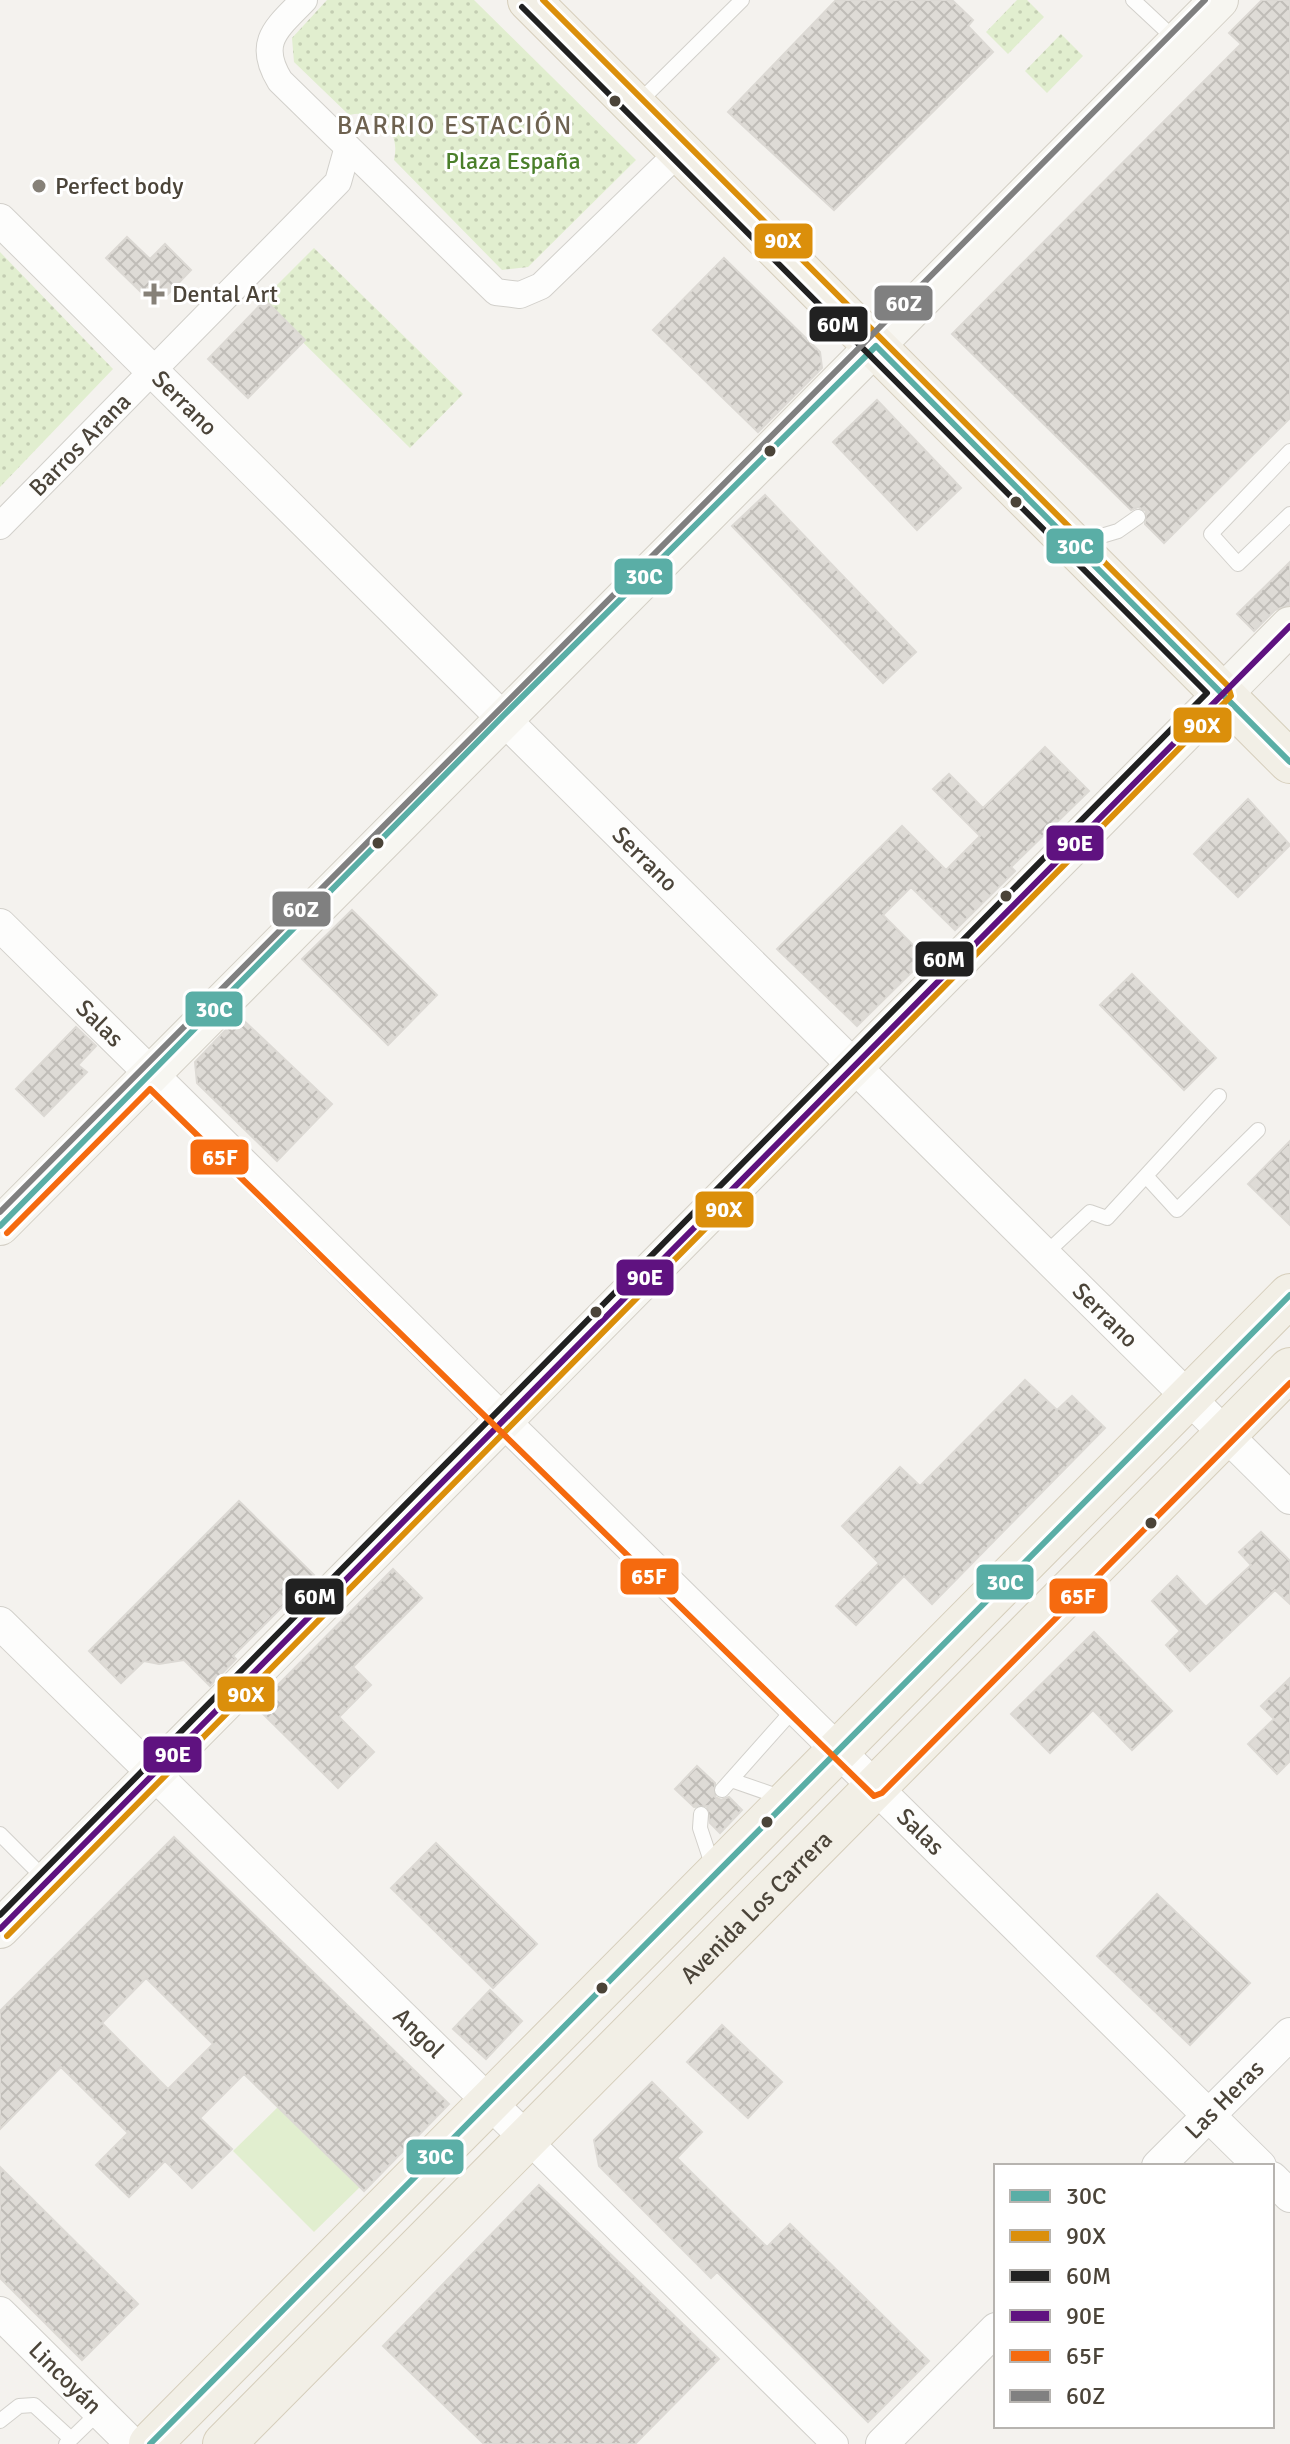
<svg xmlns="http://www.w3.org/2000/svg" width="1290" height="2444" font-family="Signika,sans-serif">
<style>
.green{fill:url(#green-dots)}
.pitch{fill:#e1eecf}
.building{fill:url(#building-cross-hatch);stroke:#dcd9d4;stroke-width:2;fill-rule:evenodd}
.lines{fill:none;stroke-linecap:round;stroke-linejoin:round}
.service-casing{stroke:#d2d0cb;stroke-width:16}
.minor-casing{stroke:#d2d0cb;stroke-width:28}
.tertiary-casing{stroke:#d2d0cb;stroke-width:34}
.secondary-casing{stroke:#d3cfc5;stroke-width:40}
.primary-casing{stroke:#d6cebb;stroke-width:44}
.service{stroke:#fdfdfc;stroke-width:14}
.minor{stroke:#fdfdfc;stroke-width:26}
.tertiary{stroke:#fdfdfc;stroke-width:32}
.secondary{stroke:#f7f6f1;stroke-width:38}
.primary{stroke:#f2efe6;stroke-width:42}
.bus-1-casing{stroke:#fff;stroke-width:12}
.bus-2-casing{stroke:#fff;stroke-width:12}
.bus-3-casing{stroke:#fff;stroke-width:12}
.bus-4-casing{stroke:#fff;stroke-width:12}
.bus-5-casing{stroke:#fff;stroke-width:12}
.bus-6-casing{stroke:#fff;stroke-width:12}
.bus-1{stroke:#5aaea6;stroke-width:6}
.bus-2{stroke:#db8f0b;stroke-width:6}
.bus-3{stroke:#212121;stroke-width:6}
.bus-4{stroke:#5f1280;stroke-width:6}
.bus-5{stroke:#f56a0f;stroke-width:6}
.bus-6{stroke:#808080;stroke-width:6}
.bus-dot{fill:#4b4439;stroke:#fff;stroke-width:3}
.poi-dot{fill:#868178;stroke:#fff;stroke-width:3}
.labels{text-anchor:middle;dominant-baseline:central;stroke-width:6;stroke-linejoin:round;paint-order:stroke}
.park-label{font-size:24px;fill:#4a7f2a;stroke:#fff}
.poi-label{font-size:24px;fill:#4b4439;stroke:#fff;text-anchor:start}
.street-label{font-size:24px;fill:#4b4439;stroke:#fff}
.neighbourhood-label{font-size:26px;letter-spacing:2px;fill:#6e6250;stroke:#fff}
.line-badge{stroke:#fff;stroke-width:3}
.badge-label{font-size:22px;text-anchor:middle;font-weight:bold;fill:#fff}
</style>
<defs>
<pattern id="green-dots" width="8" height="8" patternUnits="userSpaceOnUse" patternTransform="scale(2)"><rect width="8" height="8" fill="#e1eecf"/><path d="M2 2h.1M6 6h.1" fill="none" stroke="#c3cdb2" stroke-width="1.8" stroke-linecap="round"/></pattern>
<pattern id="building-cross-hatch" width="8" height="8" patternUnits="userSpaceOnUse" patternTransform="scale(2)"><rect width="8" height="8" fill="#dedbd6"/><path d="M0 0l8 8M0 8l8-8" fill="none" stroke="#c0bdb8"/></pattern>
</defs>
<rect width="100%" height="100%" fill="#f4f2ee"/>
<path class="green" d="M327 0H474L636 160 528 267 502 270 394 160C401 130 379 108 349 115L294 62 292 38Z
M1017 0H1027L1044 17 1008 54 986 32Z
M1061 34 1083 56 1047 93 1025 71Z
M314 248 463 394 410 448 261 301Z
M0 252 113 369 0 487Z"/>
<path class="pitch" d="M281 2104 362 2185 314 2232 233 2151Z"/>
<path class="building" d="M836 0H952L973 20 968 26 993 52 834 210 728 112Z
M1262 0H1290V418L1164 543 1145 524 1146 511 1138 507 1131 510 952 334 1241 44 1229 33Z
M127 237 150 259 165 244 191 270 167 295 147 298 106 258Z
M724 258 820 352 822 368 758 432 653 330Z
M265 300 305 340 248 398 208 359Z
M877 400 961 488 917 530 833 442Z
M765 495 916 652 883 683 732 526Z
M1290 562V605L1275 610 1254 631 1237 614Z
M1045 747 1089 791 1011 867 1015 871 955 930 911 887 883 915 926 958 857 1026 777 949 902 826 946 870 980 836 933 789 949 774 983 808Z
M1248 799 1290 845 1238 897 1194 854Z
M352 910 437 995 388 1045 302 959Z
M1132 974 1216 1058 1184 1090 1100 1005Z
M239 1016 332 1104 277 1161 197 1083 195 1062Z
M76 1027 96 1046 78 1065 87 1072 44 1116 16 1089Z
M1290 1141V1225L1248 1184Z
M1025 1380 1057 1410 1072 1396 1105 1428 932 1604 904 1576 856 1625 836 1606 879 1563 842 1526 900 1467 920 1486Z
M239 1501 314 1575 233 1656 236 1659 210 1686 184 1660 159 1664 144 1661 121 1683 89 1651Z
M1261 1532 1290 1561V1604L1275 1590 1190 1671 1166 1645 1180 1631 1152 1601 1177 1576 1206 1607 1251 1565 1239 1552Z
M393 1569 422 1598 353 1667 371 1685 339 1717 374 1752 338 1788 256 1707Z
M1094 1632 1172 1711 1132 1750 1093 1710 1050 1753 1011 1714Z
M1290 1678V1761L1277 1774 1248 1744 1274 1719 1261 1706Z
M697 1766 715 1783V1797L721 1800 729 1797 742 1810 720 1833 710 1823 707 1806 694 1807 675 1789Z
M174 1837 449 2104 364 2191 244 2074 200 2118 232 2149 192 2188 165 2161 129 2197 96 2165 128 2133 61 2067 0 2129V2011ZM146 1978 213 2044 168 2089 102 2023Z
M436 1843 537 1944 493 1988 391 1888Z
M1157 1894 1250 1983 1190 2045 1097 1956Z
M490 1990 522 2021 486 2059 453 2029Z
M722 2025 782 2082 748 2118 687 2062Z
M652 2082 702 2132 677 2158 767 2247 790 2224 929 2361 868 2422 717 2272 711 2278 599 2166 594 2140Z
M0 2167 138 2304 82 2360 0 2278Z
M539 2185 719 2359 635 2444H484L383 2346Z"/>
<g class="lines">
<g class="service-casing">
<path id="service" d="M1133 0 1177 41
M637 104 742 0
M1290 451 1211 534 1238 564 1290 514
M1078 543 1118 531 1138 517
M1146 1176 1177 1210 1258 1130
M1044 1255 1090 1212 1107 1218 1219 1096
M731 1780 783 1798
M722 1790 795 1708
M701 1814 700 1828 713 1867
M0 1834 45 1879
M0 2421 19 2406 34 2405 71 2439
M66 2444 99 2412"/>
</g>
<g class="minor-casing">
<g id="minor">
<path d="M304 0C277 28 256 42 280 81L496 292 520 295 541 286 681 150"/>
<path id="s1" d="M0 526 338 182 347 150"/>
<path d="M525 2137 835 2444"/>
</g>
</g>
<g class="tertiary-casing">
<g id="tertiary">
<path id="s2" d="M0 220 1290 1498"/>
<path id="s3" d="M0 925 1260 2166"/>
<path id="s4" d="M0 1623 525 2137"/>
<path id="s5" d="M1158 2166 1290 2034"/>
<path d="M1272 2178 1290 2196"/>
<path id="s6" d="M0 2313 132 2444"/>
<path d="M882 2444 996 2329"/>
</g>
</g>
<g class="secondary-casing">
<path id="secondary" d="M0 1226 1219 0
M0 1929 1290 626"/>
</g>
<g class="primary-casing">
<g id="primary">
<path d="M529 0 1290 762"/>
<path d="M150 2444 1290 1295"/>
<path id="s7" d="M224 2444 1290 1369"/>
</g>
</g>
<use href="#service" class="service"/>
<use href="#minor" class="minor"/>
<use href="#tertiary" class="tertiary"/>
<use href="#secondary" class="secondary"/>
<use href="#primary" class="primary"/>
<g class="bus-1-casing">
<path id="bus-1" d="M0 1226 503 716 876 346 1290 762
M150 2444 1290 1295"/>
</g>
<g class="bus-2-casing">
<path id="bus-2" d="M7 1936 1231 696 1228 686 543 0"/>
</g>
<g class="bus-3-casing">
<path id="bus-3" d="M0 1915 1207 693 522 7"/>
</g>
<g class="bus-4-casing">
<path id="bus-4" d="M0 1929 1290 626"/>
</g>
<g class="bus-5-casing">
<path id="bus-5" d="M7 1233 150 1089 874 1796 882 1793 1290 1383"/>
</g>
<g class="bus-6-casing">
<path id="bus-6" d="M0 1212 1205 0"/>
</g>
<use href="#bus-1" class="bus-1"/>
<use href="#bus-2" class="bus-2"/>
<use href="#bus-3" class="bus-3"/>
<use href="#bus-4" class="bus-4"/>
<use href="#bus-5" class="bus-5"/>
<use href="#bus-6" class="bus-6"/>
</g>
<g class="bus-dot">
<circle cx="615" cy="101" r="7"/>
<circle cx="770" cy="451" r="7"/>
<circle cx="1016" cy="502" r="7"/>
<circle cx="378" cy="843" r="7"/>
<circle cx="1006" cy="896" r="7"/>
<circle cx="596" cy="1312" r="7"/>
<circle cx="1151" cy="1523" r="7"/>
<circle cx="767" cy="1822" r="7"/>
<circle cx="602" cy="1988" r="7"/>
</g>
<g class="poi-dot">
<circle cx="39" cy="186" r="8"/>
<path d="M150 282h8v8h8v8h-8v8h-8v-8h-8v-8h8z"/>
</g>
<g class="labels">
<g class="park-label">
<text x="513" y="161">Plaza España</text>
</g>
<g class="poi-label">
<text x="55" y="186">Perfect body</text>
<text x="172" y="294">Dental Art</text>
</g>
<g class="street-label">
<text stroke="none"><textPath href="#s2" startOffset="260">Serrano</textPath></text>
<text stroke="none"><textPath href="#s1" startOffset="114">Barros Arana</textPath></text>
<text stroke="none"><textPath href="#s2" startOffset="908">Serrano</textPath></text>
<text stroke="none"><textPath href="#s3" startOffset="140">Salas</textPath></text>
<text stroke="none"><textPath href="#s2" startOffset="1556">Serrano</textPath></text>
<text stroke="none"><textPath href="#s3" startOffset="1292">Salas</textPath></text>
<text stroke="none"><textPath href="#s7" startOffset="756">Avenida Los Carrera</textPath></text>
<text stroke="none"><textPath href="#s4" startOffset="586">Angol</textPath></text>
<text stroke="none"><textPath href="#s5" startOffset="94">Las Heras</textPath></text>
<text stroke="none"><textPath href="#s6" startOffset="92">Lincoyán</textPath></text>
</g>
<g class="neighbourhood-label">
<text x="455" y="126">BARRIO ESTACIÓN</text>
</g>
</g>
<g class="line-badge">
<rect x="753" y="222" width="61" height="38" rx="8" fill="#db8f0b"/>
<rect x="873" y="284" width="61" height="38" rx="8" fill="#808080"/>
<rect x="808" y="305" width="61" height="38" rx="8" fill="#212121"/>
<rect x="1045" y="527" width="60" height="38" rx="8" fill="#5aaea6"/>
<rect x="613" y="557" width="61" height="39" rx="8" fill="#5aaea6"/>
<rect x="1172" y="706" width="61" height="38" rx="8" fill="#db8f0b"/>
<rect x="1045" y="824" width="60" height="38" rx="8" fill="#5f1280"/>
<rect x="271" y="890" width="61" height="38" rx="8" fill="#808080"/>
<rect x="914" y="940" width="61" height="38" rx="8" fill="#212121"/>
<rect x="184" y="990" width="60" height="38" rx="8" fill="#5aaea6"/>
<rect x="189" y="1138" width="61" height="38" rx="8" fill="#f56a0f"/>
<rect x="694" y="1190" width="61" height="39" rx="8" fill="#db8f0b"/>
<rect x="615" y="1258" width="60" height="39" rx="8" fill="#5f1280"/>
<rect x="619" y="1557" width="61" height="39" rx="8" fill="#f56a0f"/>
<rect x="975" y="1563" width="60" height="38" rx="8" fill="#5aaea6"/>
<rect x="1048" y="1577" width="61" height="38" rx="8" fill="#f56a0f"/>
<rect x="284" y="1577" width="61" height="39" rx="8" fill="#212121"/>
<rect x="216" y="1675" width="60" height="38" rx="8" fill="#db8f0b"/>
<rect x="142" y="1735" width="61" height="39" rx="8" fill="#5f1280"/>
<rect x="405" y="2138" width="60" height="38" rx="8" fill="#5aaea6"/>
</g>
<g class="badge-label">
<text x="783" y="248">90X</text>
<text x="904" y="311">60Z</text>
<text x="838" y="332">60M</text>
<text x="1075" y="554">30C</text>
<text x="644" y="584">30C</text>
<text x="1202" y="733">90X</text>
<text x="1075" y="851">90E</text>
<text x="301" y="917">60Z</text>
<text x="944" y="967">60M</text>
<text x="214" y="1017">30C</text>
<text x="220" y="1165">65F</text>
<text x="724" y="1217">90X</text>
<text x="645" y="1285">90E</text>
<text x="649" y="1584">65F</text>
<text x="1005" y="1590">30C</text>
<text x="1078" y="1604">65F</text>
<text x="315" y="1604">60M</text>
<text x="246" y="1702">90X</text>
<text x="173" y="1762">90E</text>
<text x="435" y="2164">30C</text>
</g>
<rect x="994" y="2164" width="280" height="264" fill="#ffffff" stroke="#b7b4b0" stroke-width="2"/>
<rect x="1010" y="2190" width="40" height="12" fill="#5aaea6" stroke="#b7b4b0" stroke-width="2"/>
<text x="1066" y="2204" font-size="24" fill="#4b4439">30C</text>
<rect x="1010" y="2230" width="40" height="12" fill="#db8f0b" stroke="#b7b4b0" stroke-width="2"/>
<text x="1066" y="2244" font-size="24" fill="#4b4439">90X</text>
<rect x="1010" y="2270" width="40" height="12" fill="#212121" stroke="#b7b4b0" stroke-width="2"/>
<text x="1066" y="2284" font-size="24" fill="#4b4439">60M</text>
<rect x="1010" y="2310" width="40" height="12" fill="#5f1280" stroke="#b7b4b0" stroke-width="2"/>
<text x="1066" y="2324" font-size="24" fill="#4b4439">90E</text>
<rect x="1010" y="2350" width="40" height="12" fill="#f56a0f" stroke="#b7b4b0" stroke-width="2"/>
<text x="1066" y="2364" font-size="24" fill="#4b4439">65F</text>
<rect x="1010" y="2390" width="40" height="12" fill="#808080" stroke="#b7b4b0" stroke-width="2"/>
<text x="1066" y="2404" font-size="24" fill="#4b4439">60Z</text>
</svg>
